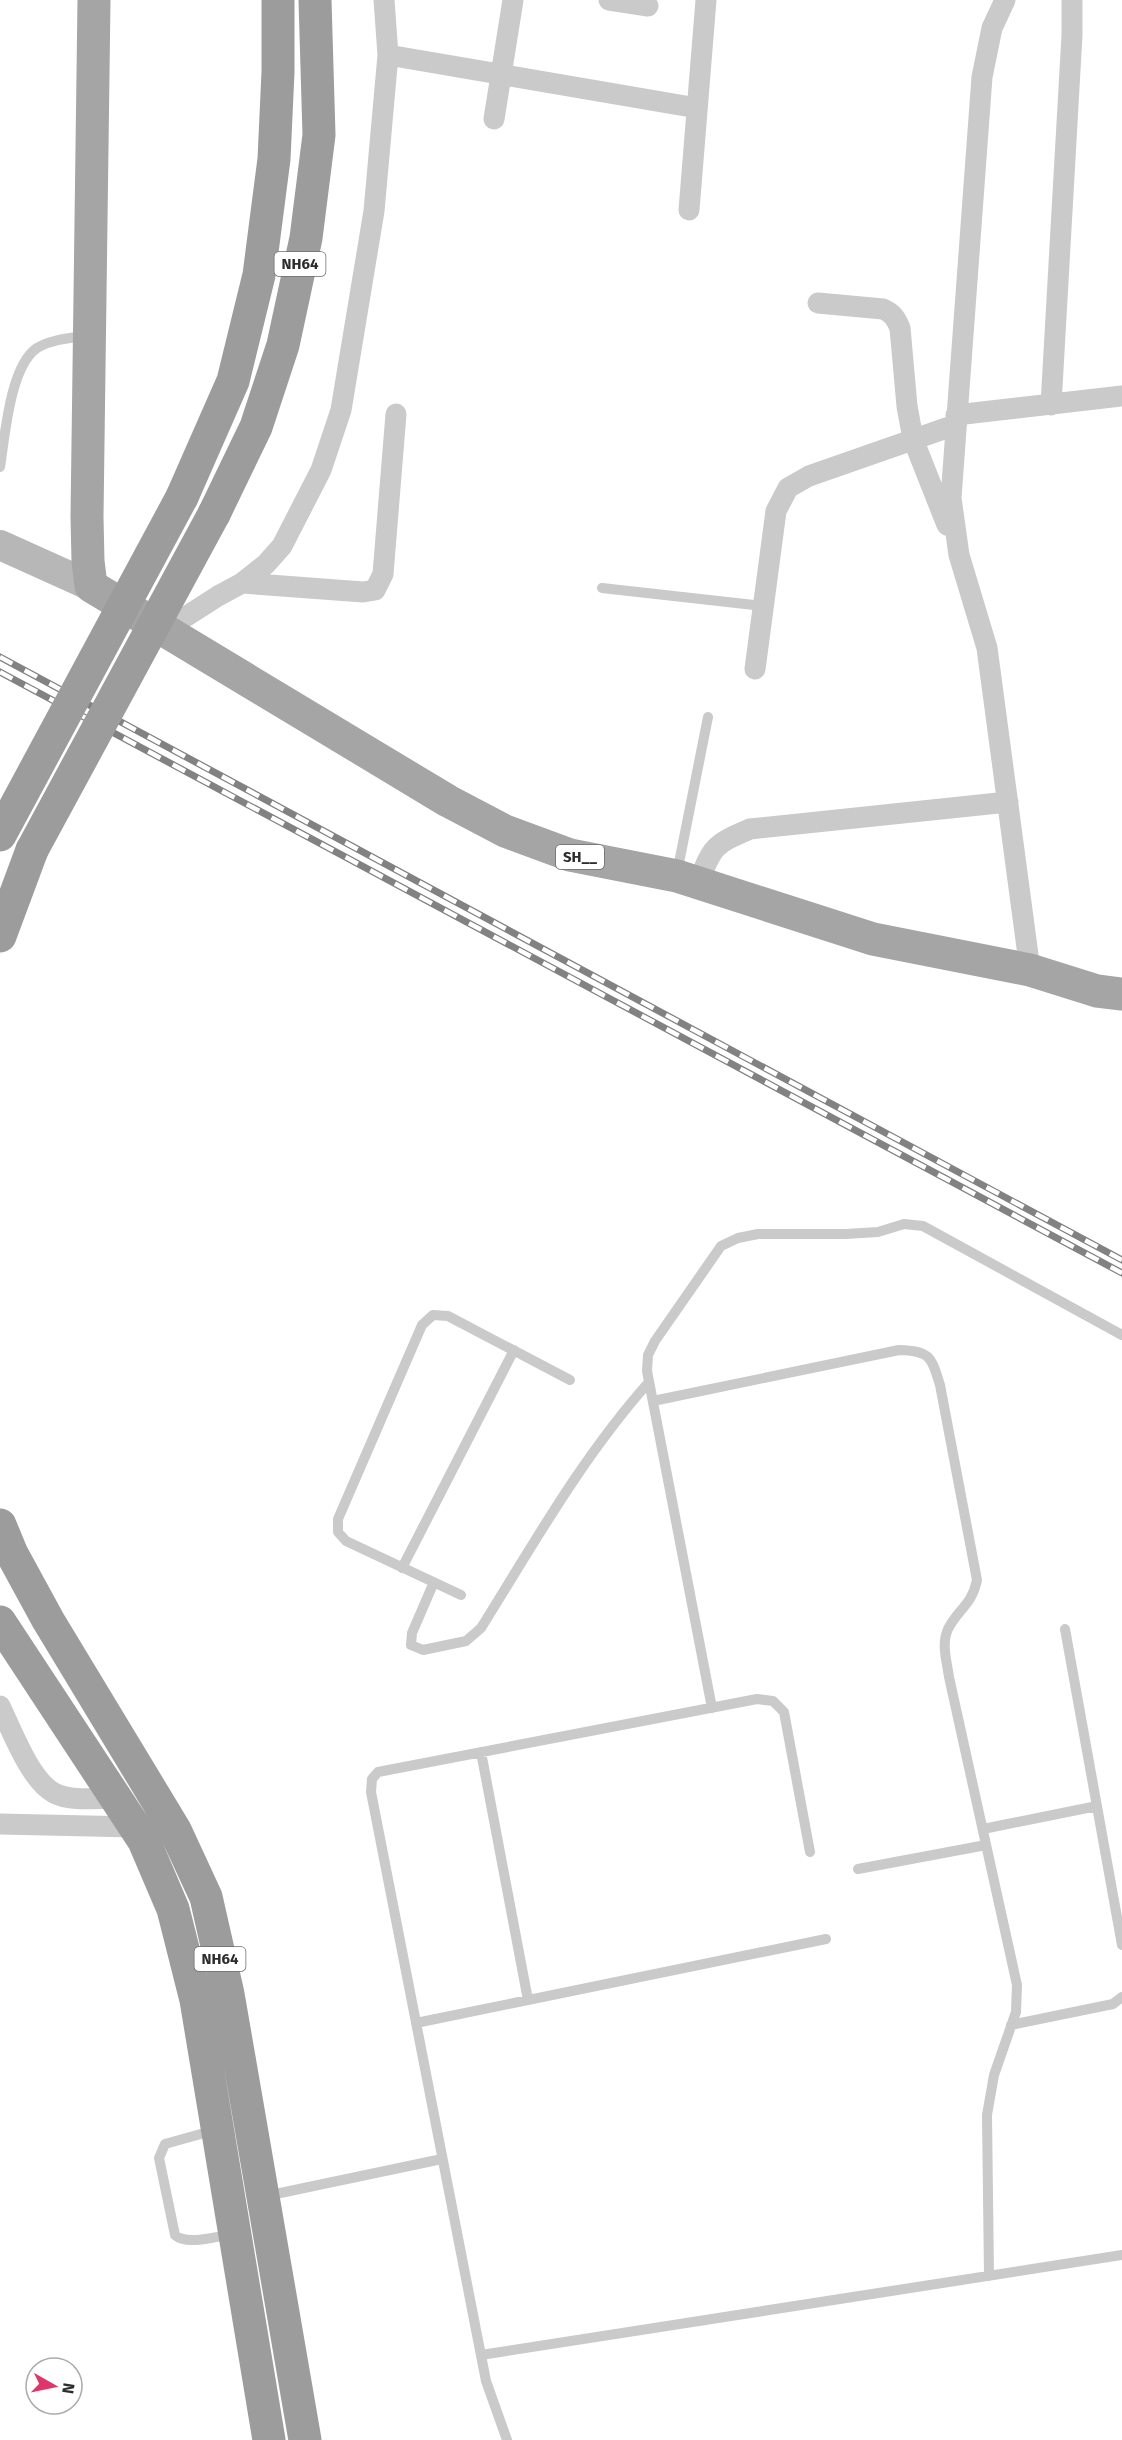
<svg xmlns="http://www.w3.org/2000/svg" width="1122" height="2440" font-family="'Fira Sans',sans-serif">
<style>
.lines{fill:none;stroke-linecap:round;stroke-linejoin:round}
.service{stroke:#cacaca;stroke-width:10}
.minor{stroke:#cacaca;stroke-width:21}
.secondary{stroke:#b7b7b7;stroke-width:30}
.primary{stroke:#a5a5a5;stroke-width:33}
.trunk{stroke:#9c9c9c;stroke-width:33}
.rail-casing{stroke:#828282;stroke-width:7}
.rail{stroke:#fff;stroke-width:4.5;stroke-dasharray:14;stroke-linecap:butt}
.trunk-bridge{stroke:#9c9c9c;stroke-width:33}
.labels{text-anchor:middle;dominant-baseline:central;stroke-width:6;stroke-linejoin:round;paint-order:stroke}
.shield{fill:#fff;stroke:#6c6c6c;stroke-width:1.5}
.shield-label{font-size:15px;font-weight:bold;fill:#2d2d2d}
</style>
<rect width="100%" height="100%" fill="#fff"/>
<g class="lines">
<path class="service" d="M0 467C5 436 10 366 37 348 52 339 70 338 86 336
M602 588 763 606
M677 873 708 717
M653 1401 899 1350C930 1351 931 1356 940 1385L977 1580C972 1605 958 1609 948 1629 941 1644 947 1662 949 1677L1017 1985 1016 2012 994 2075 987 2115 989 2276
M402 1568 514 1350
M434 1582 412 1633 411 1645 423 1650 466 1641 481 1628C534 1543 583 1456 649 1382
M461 1595 346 1541 338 1532V1519L422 1325 433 1315 448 1316 570 1380
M1065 1629 1122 1945
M712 1708 647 1371 648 1355 655 1341 721 1246 738 1238 758 1234H846L878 1232 904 1224 923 1226 1122 1335
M481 1752 528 2000
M983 1829 1097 1806
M858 1869 986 1845
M416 2023 826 1939
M1011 2025 1113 2004 1122 1997
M215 2130 165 2144 159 2158 175 2235C187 2246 217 2236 233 2234
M266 2196 442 2159
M481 2355 1122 2255
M507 2440 486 2381 371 1792 372 1779 378 1772 757 1699 773 1701 784 1712 810 1852"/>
<path class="minor" d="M609 0 648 6
M1005 0 992 28 982 77 951 498 959 555 987 648 1030 970
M388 55 697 108
M494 119 513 0
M689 210 706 0
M818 303 883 309C893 313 896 319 900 328L907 406 913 439 947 525
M1051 405 1072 35V0
M956 415 1122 396
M242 583 363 592 375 590 383 574 396 414
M165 630 218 596 242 583 266 564 282 546 321 470 341 410 374 211 388 55 384 0
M755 669 776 511 788 488 809 476 955 425
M699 882C712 846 715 844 750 829L1008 802
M0 1706C12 1731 30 1780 54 1793 72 1802 96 1798 115 1798
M0 1824 134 1827"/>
<path class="secondary" d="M0 545 91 586"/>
<path class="primary" d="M94 0 87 517 88 561 91 586 448 801 505 831 570 855 677 876 873 939 1030 970 1097 991 1122 994"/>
<path class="trunk" d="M182 497 233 381 259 275 274 159 278 72V0
M214 514 256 427 283 345 306 238 319 135 315 0
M0 936 32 850
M0 1525 12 1554 48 1620 175 1830 206 1897 228 1994 305 2440
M0 1622 144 1841 173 1909 196 2000 269 2440"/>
<g class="rail-casing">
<path id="rail" d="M0 657 1122 1260
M0 672 1122 1273"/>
</g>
<use href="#rail" class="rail"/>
<path class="trunk-bridge" d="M0 835 182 497
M32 850 214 514"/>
</g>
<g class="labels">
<g class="shield">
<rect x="274.5" y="252" width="51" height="24" rx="4.5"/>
<rect x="556" y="845" width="48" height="24" rx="4.5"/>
<rect x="194.5" y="1947" width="51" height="24" rx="4.5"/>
</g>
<g class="shield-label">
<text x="300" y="264">NH64</text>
<text x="580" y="857">SH__</text>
<text x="220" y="1959">NH64</text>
</g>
</g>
<g transform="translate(54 2386) rotate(99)"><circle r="28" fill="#ffffff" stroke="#ababab" stroke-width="1.5"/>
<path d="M0-4.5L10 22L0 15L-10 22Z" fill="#df356a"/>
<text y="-9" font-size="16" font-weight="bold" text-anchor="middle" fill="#2d2d2d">N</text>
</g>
</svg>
